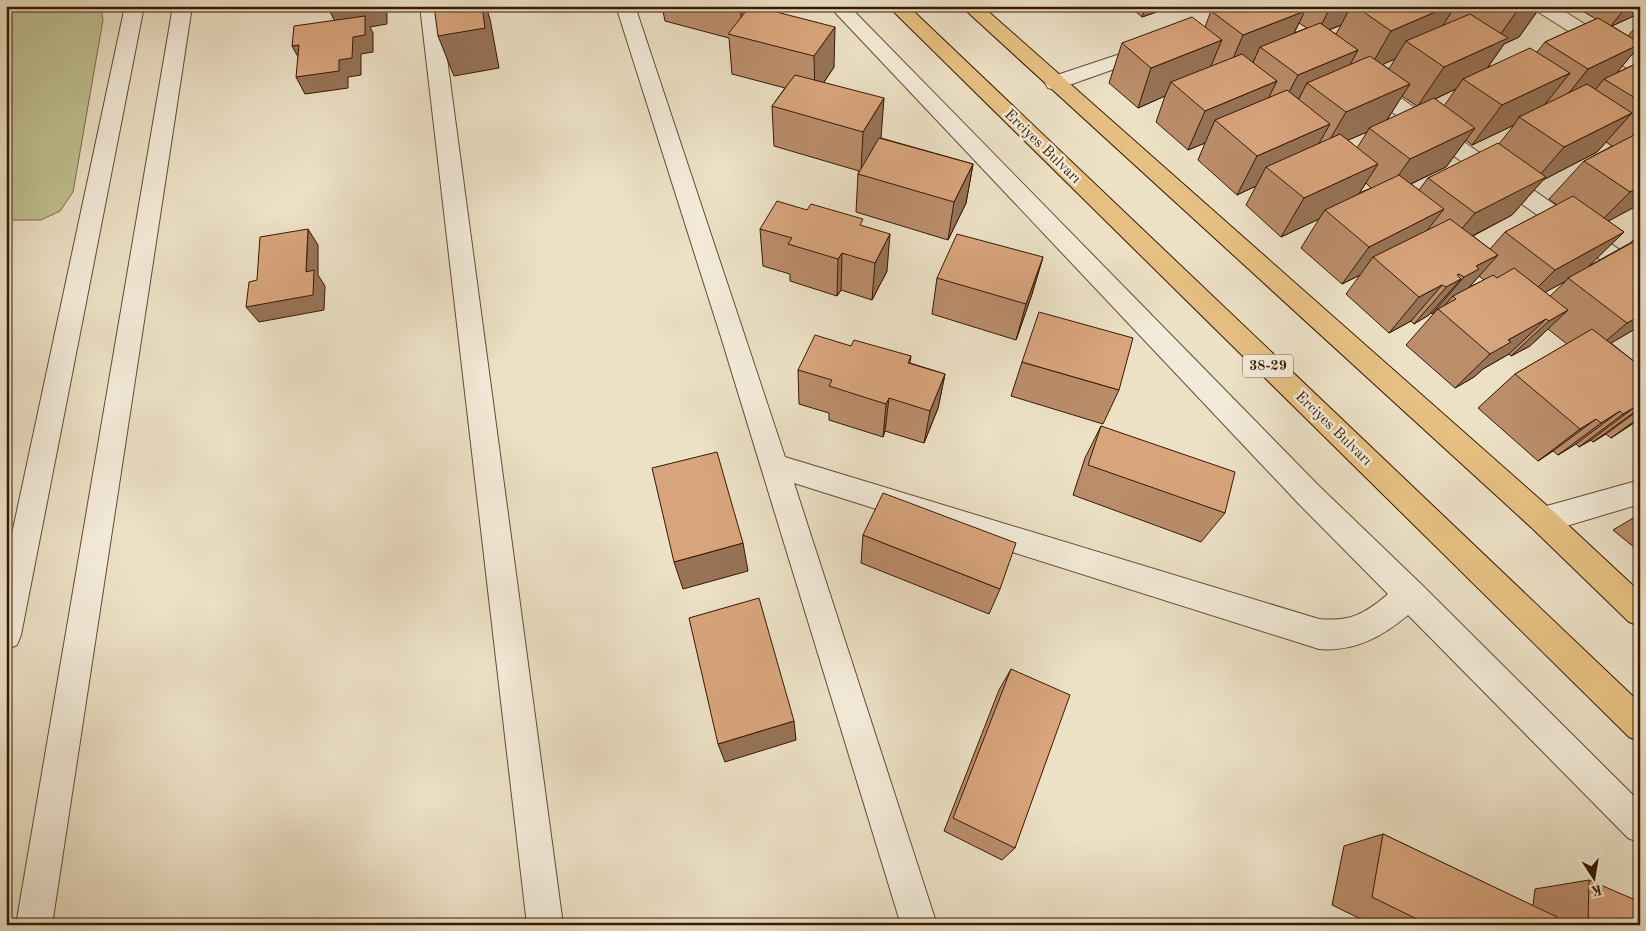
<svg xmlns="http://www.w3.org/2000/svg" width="1646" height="931" font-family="'Old Standard TT',serif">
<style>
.green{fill:#bfc08f;stroke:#7a6c49}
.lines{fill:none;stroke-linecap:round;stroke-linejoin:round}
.minor-casing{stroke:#644a34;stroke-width:2}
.tertiary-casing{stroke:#644a34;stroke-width:2}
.trunk-casing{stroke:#361803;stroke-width:2}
.minor{fill:#f3ebd9;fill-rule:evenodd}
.tertiary{fill:#f3ebd9;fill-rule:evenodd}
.trunk{fill:#e6c082;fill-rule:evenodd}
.wall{fill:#ba8d6b;stroke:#361803;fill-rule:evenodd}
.shaded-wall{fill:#977357;stroke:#361803}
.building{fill:#d8a47c;stroke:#361803}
.labels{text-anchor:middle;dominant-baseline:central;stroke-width:5;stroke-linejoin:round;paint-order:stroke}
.shield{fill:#f3ebd9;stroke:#6f5743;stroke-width:1}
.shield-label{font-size:14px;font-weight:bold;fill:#361803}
.street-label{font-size:15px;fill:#361803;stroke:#f3ebd9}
</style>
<rect width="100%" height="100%" fill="#ece0c5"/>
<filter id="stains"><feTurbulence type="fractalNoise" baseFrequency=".004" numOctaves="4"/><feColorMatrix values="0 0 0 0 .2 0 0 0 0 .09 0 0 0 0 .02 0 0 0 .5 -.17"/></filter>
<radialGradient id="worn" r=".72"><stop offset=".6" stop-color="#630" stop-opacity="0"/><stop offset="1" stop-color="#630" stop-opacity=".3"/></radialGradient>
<path class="green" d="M43 6H93L101 8 103 20 73 192 60 211 41 220H6V12Z"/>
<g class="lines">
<g class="minor-casing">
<path id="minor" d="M125 6H144L21 635 17 645 6 650V562Z
M173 6H192L52 925H16Z
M420 6H440L563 925H527Z
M616 6H635L785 457 1319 619C1350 622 1365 614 1388 594L1298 503 829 6H849L1318 485 1421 584 1640 802V843L1628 838 1408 615C1382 637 1354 652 1319 649L794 483 937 925H901L721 337Z
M1533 6H1556L1640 59V74L1633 72 1535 10Z
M1365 76 1372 78 1640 264V285L1632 282 1358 88 1355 83 1358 78Z
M1640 480V504L1543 533 1533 529 1529 520 1533 511 1543 507Z"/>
</g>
<g class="tertiary-casing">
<path id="tertiary" d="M1150 44 1157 46 1160 50 1157 54 1055 90 1048 88 1045 83 1048 78Z"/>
</g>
<g class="trunk-casing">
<path id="trunk" d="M888 6H908L1640 703V742L1629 737Z
M961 6H982L1553 511 1640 592V626L1629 622 1533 529Z"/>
</g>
<use href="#minor" class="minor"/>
<use href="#tertiary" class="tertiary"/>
<use href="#trunk" class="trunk"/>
</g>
<path class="wall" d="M662 6H763V9L834 67 824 82 881 138 973 164 966 203 948 240 856 212 858 174 859 171 774 146 772 106 785 88 732 74 729 38 665 21Z
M1021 6H1039L1026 11Z
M1129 6H1174L1142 17Z
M1224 6H1541L1519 37 1504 44 1488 67 1537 52 1545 42 1596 19 1574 6H1640V13L1612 26 1628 36 1640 22V45L1616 73 1640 62V204L1608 221 1624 232 1587 267 1630 243 1640 234V326L1611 343 1640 366V419L1611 438 1606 434 1593 442 1591 440 1579 447 1576 444 1558 455 1553 451 1538 461 1478 408 1515 374 1567 344 1548 329 1530 346 1511 356 1509 354 1483 369 1474 377 1455 388 1406 345 1435 312 1432 314 1431 313 1429 315 1414 324 1411 321 1389 333 1346 294 1360 275 1342 284 1301 248 1319 219 1281 237 1246 205 1256 186 1237 195 1198 160 1205 143 1188 150 1156 122 1165 96 1138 108 1109 83 1122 43 1205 27 1211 11ZM1299 23 1307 28 1294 33ZM1341 25 1336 34 1329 30ZM1395 59 1389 69 1382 64ZM1456 89 1444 106 1435 99ZM1402 96 1417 106 1387 120ZM1514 125 1499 144 1428 178 1419 190 1411 184 1446 167 1466 140 1472 145ZM1367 132 1357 148 1348 140ZM1606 142 1612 146 1584 161 1549 199 1557 205 1505 232 1490 249 1473 236 1512 215 1543 180 1597 152ZM1366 183 1371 188 1359 193ZM1479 276 1484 280 1469 287ZM1566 281 1550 296 1545 292Z
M862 226 887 271 872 300 841 290 837 296 790 281V274L763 266 760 229Z
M1043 257 1032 294 1016 340 932 314 937 278Z
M851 346 911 356 910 363 945 374 938 408 924 443 885 431 883 437 829 420V413L799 404 798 370Z
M1022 362 1119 390 1103 424 1011 396Z
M1101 426 1225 513 1201 542 1073 495 1085 458Z
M1640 514V552L1613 530Z
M863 535 1000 589 989 614 861 563Z
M1011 669 1015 848 1002 860 944 831 999 690Z
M1383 834 1533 906 1535 889 1589 880 1640 925H1373L1332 905 1344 846Z"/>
<path class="shaded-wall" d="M327 6H387V24L370 27 373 33V52L361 54V75L348 77V88L305 94 296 77 340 31Z
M482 6H486L490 19 499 68 454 76 438 36Z
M740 6H763V16L743 37Z
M1027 6H1039L1026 11Z
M1146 6H1174L1142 17Z
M1331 6H1351L1341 25 1316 35Z
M1449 6H1455L1432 43 1406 41 1395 59 1368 71 1391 31Z
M1527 6H1541L1519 37 1504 44 1480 78 1463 79 1456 89 1417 107 1444 67 1493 45 1517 11Z
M1627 6H1640V13L1610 27Z
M1305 11 1285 51 1260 47 1252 65 1226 75 1243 35Z
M835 27 834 67 815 96 814 56Z
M1222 40 1205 80 1171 82 1165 96 1138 108 1151 68Z
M1640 44V45L1609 82 1604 79 1595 90 1556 109 1588 69Z
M299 45 301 62 292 46Z
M1358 50 1336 90 1307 83 1294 108 1277 115 1298 75Z
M1570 73 1538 113 1519 117 1514 125 1472 145 1502 105Z
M1277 81 1257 121 1215 120 1205 143 1188 150 1205 111Z
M1410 84 1384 124 1369 128 1367 132 1323 151 1346 112Z
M884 98 881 138 861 171 863 132Z
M1632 113 1597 152 1543 180 1512 215 1443 251 1475 213 1533 183 1564 147Z
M1330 124 1308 163 1266 167 1256 186 1237 195 1257 156Z
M1475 128 1446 167 1383 197 1410 159Z
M1640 128V140L1619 151Z
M973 164 966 203 948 240 954 202Z
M1378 164 1353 203 1325 210 1319 219 1281 237 1304 198Z
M1640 186V204L1592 230 1630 192Z
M1444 209 1414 247 1373 257 1360 275 1342 284 1369 247Z
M308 229 318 245V275L325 286 324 310 259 322 246 307 306 272Z
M1624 232 1585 270 1568 278 1566 281 1518 307 1555 270Z
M890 234 887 271 872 300 875 263Z
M842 253 841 290 837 296 838 259Z
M1498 255 1465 292 1453 296 1442 308 1438 309 1432 314 1464 277 1476 266Z
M1043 257 1032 294 1016 340 1026 304Z
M1459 274 1449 285 1461 279 1429 315 1414 324 1457 275Z
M1442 285 1411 321 1389 333 1419 297Z
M1568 310 1530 346 1511 356 1549 321Z
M1640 316V326L1586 358 1627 323Z
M1546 319 1509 354 1483 369 1474 377 1455 388 1490 354 1508 340Z
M945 374 938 408 924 443 930 411Z
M889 398 885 431 883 437 886 404Z
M1635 407 1591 440 1579 447 1623 414Z
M1640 408V409L1606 434 1593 442Z
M1620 411 1576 444 1558 455 1601 423Z
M1640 417V419L1611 438Z
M1596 419 1553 451 1538 461 1580 429Z
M743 543 748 571 683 589 674 562Z
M794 721 796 740 725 762 718 744Z"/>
<path class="building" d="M434 6H482L485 28 438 36Z
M750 6H753L835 27 814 56 728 34Z
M1224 6H1299L1305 11 1243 35 1211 11Z
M1355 6H1449L1391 31Z
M1510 6H1527L1517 11Z
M1470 14 1508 38 1444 67 1406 41Z
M365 16V35L353 37 352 58 339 60V71L296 77 299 45 292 46 294 26Z
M1192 17 1222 40 1151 68 1122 43Z
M1598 18 1640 43V44L1588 69 1545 42Z
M1320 23 1358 50 1298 75 1260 47Z
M1530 48 1570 73 1502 105 1463 79Z
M1242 54 1277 81 1205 111 1171 82Z
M1370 56 1410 84 1346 112 1307 83Z
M1640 62V101L1604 79Z
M795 75 884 98 863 132 772 106Z
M1587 84 1632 113 1564 147 1519 117Z
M1287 90 1330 124 1257 156 1215 120Z
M1434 98 1475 128 1410 159 1369 128Z
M1640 132V186L1630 192 1584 161Z
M1340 134 1378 164 1304 198 1266 167Z
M879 138 973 164 954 202 858 174Z
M1498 143 1546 177 1475 213 1428 178Z
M1399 175 1444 209 1369 247 1325 210Z
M1573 196 1624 232 1555 270 1505 232Z
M777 201 807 210 811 204 863 219 860 225 890 234 875 263 842 253 838 259 788 244 792 238 760 229Z
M1450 219 1498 255 1476 266 1479 269 1464 277 1459 274 1457 275 1461 279 1446 287 1442 285 1419 297 1373 257Z
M308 229 306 272 314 270 313 295 246 307 249 282 257 280 260 237Z
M957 234 1043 257 1026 304 937 278Z
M1637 240 1640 242V316L1627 323 1568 278Z
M1514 268 1568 310 1549 321 1546 319 1508 340 1511 342 1490 354 1438 309 1456 299 1453 296 1493 275 1497 278Z
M1039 312 1133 338 1119 390 1022 362Z
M1592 329 1640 366V408L1638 409 1635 407 1623 414 1620 411 1601 423 1596 419 1580 429 1515 374Z
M815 335 851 346 854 340 911 356 908 363 945 374 930 411 889 398 886 404 829 386 832 380 798 370Z
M1101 426 1235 472 1225 513 1088 465Z
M717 452 743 543 674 562 652 468Z
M883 493 1016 543 1000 589 863 535Z
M759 598 794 721 718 744 689 618Z
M1011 669 1070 695 1015 848 953 818Z
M1383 834 1557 917 1556 925H1429L1372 897Z
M1589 880 1640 902V925H1588Z"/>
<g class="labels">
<rect class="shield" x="1243" y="354.5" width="50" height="23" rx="4"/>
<g class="shield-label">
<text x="1268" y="366">38-29</text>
</g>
<g class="street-label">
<text transform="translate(1042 147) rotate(44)">Erciyes Bulvarı</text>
<text transform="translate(1333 429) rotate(44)">Erciyes Bulvarı</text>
</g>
</g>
<rect width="1646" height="931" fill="none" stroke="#ece0c5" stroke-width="25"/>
<rect x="8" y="8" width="1631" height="916" fill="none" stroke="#361803" stroke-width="2.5"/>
<rect x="12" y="12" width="1621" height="906" fill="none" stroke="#361803"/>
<g transform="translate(1594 878) rotate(168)" stroke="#f3ebd9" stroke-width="4" paint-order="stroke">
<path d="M0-4L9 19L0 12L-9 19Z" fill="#361803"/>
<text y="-8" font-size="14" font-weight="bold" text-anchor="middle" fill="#361803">K</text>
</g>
<rect width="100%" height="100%" filter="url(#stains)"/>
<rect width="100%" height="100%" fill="url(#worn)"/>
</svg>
